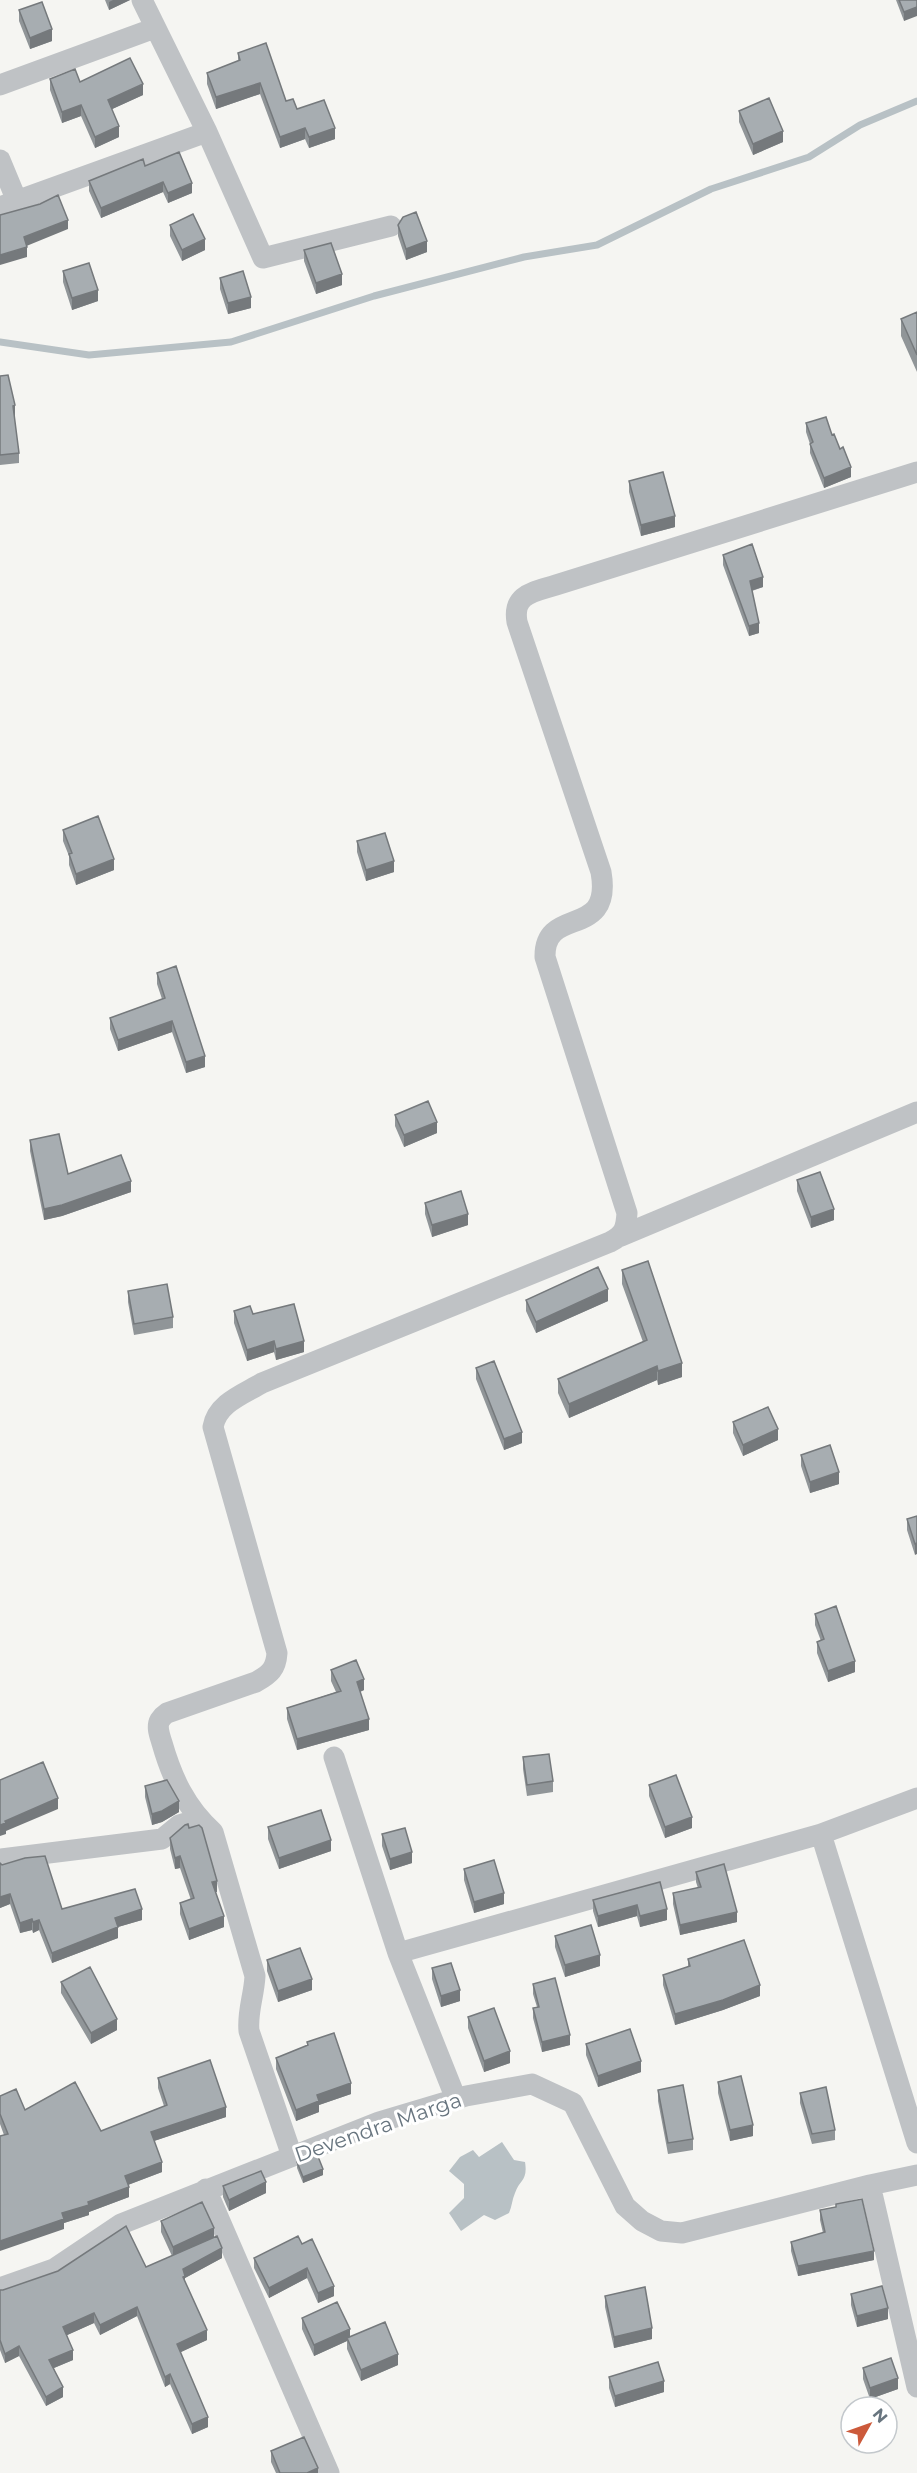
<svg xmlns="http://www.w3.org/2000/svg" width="917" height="2473" font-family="Montserrat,sans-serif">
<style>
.water{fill:#b8c1c5}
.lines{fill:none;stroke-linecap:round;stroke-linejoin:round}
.stream{stroke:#b8c1c5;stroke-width:7}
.street{stroke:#bfc2c5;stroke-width:21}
.wall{fill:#909598}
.shaded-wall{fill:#75797c}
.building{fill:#a7adb1;stroke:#75797c;stroke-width:1.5}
.labels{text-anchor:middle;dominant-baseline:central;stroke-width:6;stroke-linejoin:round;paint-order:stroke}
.street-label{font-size:21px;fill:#68757f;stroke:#fff}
</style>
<rect width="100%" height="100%" fill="#f5f5f2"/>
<path class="water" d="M502 2142 514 2160 525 2162C528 2181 520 2179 515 2193 512 2200 512 2206 509 2213L495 2220 484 2215 461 2231 449 2213 464 2198V2184L449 2171 460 2157 473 2150 479 2157Z"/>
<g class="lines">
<path class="stream" d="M0 342 89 355 231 342 374 296 524 257 597 245 711 189 809 157 860 125 917 101"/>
<path class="street" d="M142 0 207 132
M0 85 155 28
M0 160 17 201
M0 207 207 132 263 258 391 226
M621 1236 917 1112
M334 1757 398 1953
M821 1834 917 1798
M0 1859 162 1839 179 1825 199 1819
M456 2099 398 1953 821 1834 917 2143
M292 2156 249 2031C247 2012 254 1996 255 1976L213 1832C186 1808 172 1778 162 1743 160 1736 156 1727 160 1720 162 1717 164 1715 167 1713L256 1682C270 1674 276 1669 277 1653L213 1427C217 1403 244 1394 262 1383L610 1242C624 1235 626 1229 627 1213L545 957C544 904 613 941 601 872L517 622C512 593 535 592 556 585L917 472
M870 2185 917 2387
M206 2189 329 2473
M0 2288 54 2269 121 2224 379 2122 466 2096 532 2084 573 2103 625 2206 642 2221 661 2231 682 2233 870 2185 917 2175"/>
</g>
<path class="wall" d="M105 0H130L109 10Z
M896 0H917L904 21Z
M19 10 52 41 30 49 19 21Z
M238 53 286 101 335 139 309 148 305 139 280 148 260 94 216 109 207 84V73L238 61Z
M50 79 80 82 143 95 112 109 119 137 95 148 81 116 62 123 50 90Z
M739 111 783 142 753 155 739 122Z
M145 166 192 193 168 203 163 192 101 218 89 191V181Z
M170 225 205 250 182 261 170 236Z
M398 225 427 252 406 260 398 236Z
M304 250 342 285 316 294 304 261Z
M63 271 98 301 72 310 63 282Z
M220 278 251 308 228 314 220 289Z
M917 312V372L901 336V319Z
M0 376 15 416H14L19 453V463L0 465Z
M806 423 832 435 840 449 851 477 824 488 810 453V444L806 432Z
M629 481 675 527 641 536 629 492Z
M723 555 763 587 752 591 759 633 749 636 723 565Z
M63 830 114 870 76 885 69 865V856L63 841Z
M357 841 394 872 366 881 357 852Z
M157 973 205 1067 186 1073 172 1032 118 1051 110 1029V1018L162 999 157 984Z
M395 1115 437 1133 404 1147 395 1126Z
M30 1140 68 1174 131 1192 62 1216 44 1220 30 1151Z
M797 1180 834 1220 811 1228 797 1191Z
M425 1203 468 1225 432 1237 425 1214Z
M622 1270 682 1377 658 1385 657 1380 569 1418 558 1393V1379L643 1342 622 1284Z
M128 1291 173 1317V1328L134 1335 128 1302Z
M526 1300 608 1301 536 1333 526 1311Z
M234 1311 253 1314 304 1352 276 1360 274 1352 247 1361 234 1323Z
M476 1368 522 1443 504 1450 476 1379Z
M733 1422 778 1440 743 1456 733 1433Z
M801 1455 839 1484 810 1493 801 1466Z
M917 1516 915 1555 907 1530V1519Z
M815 1614 855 1672 828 1682 817 1653V1642L821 1641 815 1625Z
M331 1670 364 1690 360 1692 369 1730 297 1750 287 1719V1708L336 1692 331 1681Z
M523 1757 553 1781V1792L527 1796 523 1769Z
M649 1785 692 1828 665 1838 649 1796Z
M145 1786 179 1812 162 1822 152 1825 145 1797Z
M268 1827 331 1851 279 1869 268 1839Z
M382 1834 412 1863 390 1870 382 1846Z
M170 1838 217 1892H215L224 1927 189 1940 180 1914V1903L191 1900 180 1868 175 1869 170 1849Z
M0 1863 62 1909 142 1920 118 1927V1938L52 1963 39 1930 33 1933 32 1930 20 1933 10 1904 0 1908Z
M464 1869 504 1904 474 1913 464 1880Z
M696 1872 737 1922 680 1935 673 1904V1893L698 1888 696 1882Z
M660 1882 667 1920 640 1927 637 1916 598 1927 593 1911V1900Z
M555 1936 600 1966 565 1977 555 1947Z
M688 1959 760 1996 723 2010 675 2025 663 1985V1975L688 1967Z
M267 1960 312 1990 278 2002 267 1971Z
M432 1968 460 2001 441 2007 432 1979Z
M61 1982 117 2030 91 2044 61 1993Z
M533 1984 570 2045 542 2052 533 2018V2008L537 2007 533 1994Z
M468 2017 510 2063 484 2072 468 2028Z
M307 2042 351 2094 319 2105V2112L296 2121 276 2069V2058L307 2046Z
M586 2044 641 2072 598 2087 586 2055Z
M158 2078 226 2117 154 2141 162 2172 128 2185 129 2197 89 2212V2215L64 2223V2229L4 2135 0 2124V2096L25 2110 101 2131 164 2106 158 2088Z
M718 2082 753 2136 730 2141 718 2093Z
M658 2090 693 2139V2150L668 2154 658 2101Z
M800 2093 835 2130V2140L812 2144 800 2103Z
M297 2162 323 2175 303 2183 297 2168Z
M223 2186 266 2193 229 2211 223 2197Z
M836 2204 874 2260 798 2276 791 2251V2242L823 2233 820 2220V2210L836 2207Z
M161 2221 214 2237 222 2258 185 2278V2282L207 2340 180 2352 208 2427 192 2434 170 2384 165 2387 137 2316 100 2335 94 2323 67 2335 73 2360 54 2368 63 2397 46 2406 19 2356 5 2363 0 2350V2290H3L146 2267 172 2256 161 2232Z
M302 2244 334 2296 318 2303 307 2278 269 2298 254 2268V2258Z
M851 2294 888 2319 857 2327 851 2305Z
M605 2296 652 2339 614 2348 605 2307Z
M302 2318 350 2337 398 2365 361 2381 347 2349V2341L314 2356 302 2329Z
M863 2368 898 2389 870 2399 863 2379Z
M609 2377 664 2392 615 2407 609 2388Z
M271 2451 318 2473H276L271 2462Z"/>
<path class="shaded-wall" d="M113 0H130L109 10V2Z
M917 7V16L904 21V12Z
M52 29V41L30 49V38Z
M260 83V94L216 109V97Z
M143 84V95L108 111V100Z
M81 105V116L62 123V112Z
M119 126V137L95 148V137Z
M305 128V139L280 148V137Z
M335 128V139L309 148V137Z
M783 131V142L753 155V144Z
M163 182V192L101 218V208Z
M192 183V193L168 203V193Z
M68 220V229L24 247V237Z
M205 239V250L182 261V250Z
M427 241V252L406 260V249Z
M27 247V257L0 265V255Z
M342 274V285L316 294V283Z
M98 290V301L72 310V298Z
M251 297V308L228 314V303Z
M15 405V416H13V406Z
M851 467V477L824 488V478Z
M675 516V527L641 536V525Z
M763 577V587L750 591V581Z
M759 623V633L749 636V626Z
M114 859V870L76 885V874Z
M394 861V872L366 881V870Z
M172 1021V1032L118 1051V1040Z
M205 1056V1067L186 1073V1062Z
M437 1122V1133L404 1147V1135Z
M131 1181V1192L62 1216 44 1220V1209Z
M834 1209V1220L811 1228V1217Z
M468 1214V1225L432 1237V1225Z
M608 1289V1301L536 1333V1322Z
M274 1341V1352L247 1361V1350Z
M304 1341V1352L276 1360V1349Z
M682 1363V1377L658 1385V1371Z
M657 1366V1380L569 1418V1404Z
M778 1429V1440L743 1456V1445Z
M522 1432V1443L504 1450V1439Z
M839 1472V1484L810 1493V1482Z
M917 1543V1554L915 1555V1544Z
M855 1661V1672L828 1682V1671Z
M364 1679V1690L357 1693V1682Z
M369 1719V1730L297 1750V1739Z
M58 1798V1809L6 1831V1834L0 1836V1825L5 1821Z
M179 1801V1812L162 1822 152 1825V1814Z
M692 1817V1828L665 1838V1827Z
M331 1840V1851L279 1869V1858Z
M412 1852V1863L390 1870V1859Z
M180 1856V1868L175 1869V1858Z
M217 1881V1892L212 1893V1882Z
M504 1893V1904L474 1913V1902Z
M10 1894V1904L0 1908V1897Z
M637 1905V1916L598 1927V1916Z
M142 1909V1920L118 1927V1938L52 1963V1953L115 1918Z
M667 1909V1920L640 1927V1916Z
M737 1912V1922L680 1935V1925Z
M224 1916V1927L189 1940V1929Z
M32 1919V1930L20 1933V1923Z
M39 1920V1930L33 1933V1922Z
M600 1955V1966L565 1977V1965Z
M312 1979V1990L278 2002V1991Z
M760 1985V1996L723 2010 675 2025V2014Z
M460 1990V2001L441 2007V1996Z
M117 2019V2030L91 2044V2033Z
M570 2035V2045L542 2052V2042Z
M510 2051V2063L484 2072V2061Z
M641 2061V2072L598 2087V2076Z
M351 2083V2094L319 2105V2112L296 2121V2110L317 2095Z
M226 2107V2117L151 2142V2132Z
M753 2125V2136L730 2141V2130Z
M162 2162V2172L125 2186V2176Z
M323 2169V2175L303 2183V2177Z
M266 2182V2193L229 2211V2200Z
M129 2187V2197L89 2212V2215L64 2223V2229L0 2251V2241L88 2202Z
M214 2228V2239L173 2258V2247Z
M222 2248V2258L185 2278V2286L183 2287V2269Z
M874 2251V2260L798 2276V2266Z
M307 2268V2278L269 2298V2288Z
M334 2286V2296L318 2303V2293Z
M137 2307V2316L100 2335V2325Z
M888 2308V2319L857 2327V2316Z
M94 2313V2323L63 2337V2327Z
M652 2328V2339L614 2348V2337Z
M350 2329V2340L347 2338V2341L314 2356V2345Z
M207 2330V2340L177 2354V2344Z
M19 2346V2356L5 2363V2354Z
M73 2350V2360L49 2370V2360Z
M398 2354V2365L361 2381V2370Z
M170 2374V2384L165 2387V2377Z
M898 2378V2389L870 2399V2388Z
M664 2381V2392L615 2407V2396Z
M63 2387V2397L46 2406V2397Z
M208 2417V2427L192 2434V2424Z
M318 2468V2473H307Z"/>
<path class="building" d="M899 0H917V7L904 12Z
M42 2 52 29 30 38 19 10Z
M266 43 286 101 293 99 297 109 324 100 335 128 309 137 305 128 280 137 260 83 216 97 207 73 240 60 238 53Z
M130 58 143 84 108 100 119 126 95 137 81 105 62 112 50 79 75 69 80 82Z
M769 98 783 131 753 144 739 111Z
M179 152 192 183 168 193 163 182 101 208 89 181 143 159 145 166Z
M58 195 68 220 24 237 27 247 0 255V215L40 204Z
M416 212 427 241 406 249 398 225 403 217Z
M193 214 205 239 182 250 170 225Z
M331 243 342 274 316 283 304 250Z
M89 263 98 290 72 298 63 271Z
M243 271 251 297 228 303 220 278Z
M917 312V355L901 319Z
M8 375 15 405 13 406 19 453 0 455V376Z
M826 417 832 435 834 434 840 449 843 447 851 467 824 478 810 444 813 442 806 423Z
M663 472 675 516 641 525 629 481Z
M752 544 763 577 750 581 759 623 749 626 723 555Z
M98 816 114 859 76 874 69 854 72 853 63 830Z
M385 833 394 861 366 870 357 841Z
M176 966 205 1056 186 1062 172 1021 118 1040 110 1018 165 998 157 973Z
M428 1101 437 1122 404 1135 395 1115Z
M59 1134 68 1174 121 1155 131 1181 62 1205 44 1209 30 1140Z
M820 1172 834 1209 811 1217 797 1180Z
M461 1191 468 1214 432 1225 425 1203Z
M648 1261 682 1363 658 1371 657 1366 569 1404 558 1379 647 1340 622 1270Z
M598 1267 608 1289 536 1322 526 1300Z
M167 1284 173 1317 134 1324 128 1291Z
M294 1304 304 1341 276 1349 274 1341 247 1350 234 1311 250 1306 253 1314Z
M494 1361 522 1432 504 1439 476 1368Z
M768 1407 778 1429 743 1445 733 1422Z
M830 1445 839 1472 810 1482 801 1455Z
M917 1516V1543L915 1544 907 1519Z
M836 1606 855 1661 828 1671 817 1642 824 1639 815 1614Z
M356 1660 364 1679 357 1682 369 1719 297 1739 287 1708 341 1691 331 1670Z
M549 1754 553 1781 527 1785 523 1757Z
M43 1762 58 1798 5 1821 6 1823 0 1825V1780Z
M676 1775 692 1817 665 1827 649 1785Z
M167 1780 179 1801 162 1811 152 1814 145 1786Z
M321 1810 331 1840 279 1858 268 1827Z
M188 1824 189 1828 199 1825 202 1828 217 1881 212 1882 224 1916 189 1929 180 1903 194 1898 180 1856 175 1858 170 1838 185 1825Z
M405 1828 412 1852 390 1859 382 1834Z
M45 1856 62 1909 135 1889 142 1909 115 1918 118 1927 52 1953 39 1920 33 1922 32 1919 20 1923 10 1894 0 1897V1863L2 1865 25 1858Z
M494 1860 504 1893 474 1902 464 1869Z
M724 1864 737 1912 680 1925 673 1893 701 1887 696 1872Z
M660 1882 667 1909 640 1916 637 1905 598 1916 593 1900Z
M591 1925 600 1955 565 1965 555 1936Z
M744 1940 760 1985 723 2000 675 2014 663 1975 690 1966 688 1959Z
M300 1948 312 1979 278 1991 267 1960Z
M451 1963 460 1990 441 1996 432 1968Z
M90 1967 117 2019 91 2033 61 1982Z
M555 1978 570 2035 542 2042 533 2008 539 2007 533 1984Z
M494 2008 510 2051 484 2061 468 2017Z
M630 2029 641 2061 598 2076 586 2044Z
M334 2033 351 2083 317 2095 319 2101 296 2110 276 2058 308 2045 307 2042Z
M210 2060 226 2107 151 2132 162 2162 125 2176 129 2187 88 2202 89 2205 62 2213 64 2219 0 2241V2136L8 2134 0 2114V2096L16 2089 25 2110 75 2082 101 2131 167 2105 158 2078Z
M741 2076 753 2125 730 2130 718 2082Z
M683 2085 693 2139 668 2143 658 2090Z
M826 2087 835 2130 812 2134 800 2093Z
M317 2154 323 2169 303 2177 297 2162Z
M261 2171 266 2182 229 2200 223 2186Z
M862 2199 874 2251 798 2266 791 2242 825 2232 820 2210 836 2207V2204Z
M202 2202 214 2228 173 2247 161 2221Z
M126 2226 146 2267 217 2236 222 2248 183 2269 185 2276 183 2277 207 2330 177 2344 208 2417 192 2424 170 2374 165 2377 137 2307 100 2325 94 2313 63 2327 73 2350 49 2360 63 2387 46 2397 19 2346 5 2354 0 2340V2290H3L58 2271Z
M298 2236 302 2244 312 2239 334 2286 318 2293 307 2268 269 2288 254 2258Z
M882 2286 888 2308 857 2316 851 2294Z
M645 2287 652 2328 614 2337 605 2296Z
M337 2302 350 2329 314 2345 302 2318Z
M385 2322 398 2354 361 2370 347 2338Z
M891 2358 898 2378 870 2388 863 2368Z
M658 2362 664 2381 615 2396 609 2377Z
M304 2437 318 2468 307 2473H280L271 2451Z"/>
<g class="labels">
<g class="street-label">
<text transform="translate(378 2127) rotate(-19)">Devendra Marga</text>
</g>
</g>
<g transform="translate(869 2425) rotate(50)"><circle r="28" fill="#ffffff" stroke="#c3c8cc" stroke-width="1.5"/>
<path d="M0-4.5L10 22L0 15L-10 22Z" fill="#cc5a3b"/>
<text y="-9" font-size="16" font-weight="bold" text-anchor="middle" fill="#68757f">N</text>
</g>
</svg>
